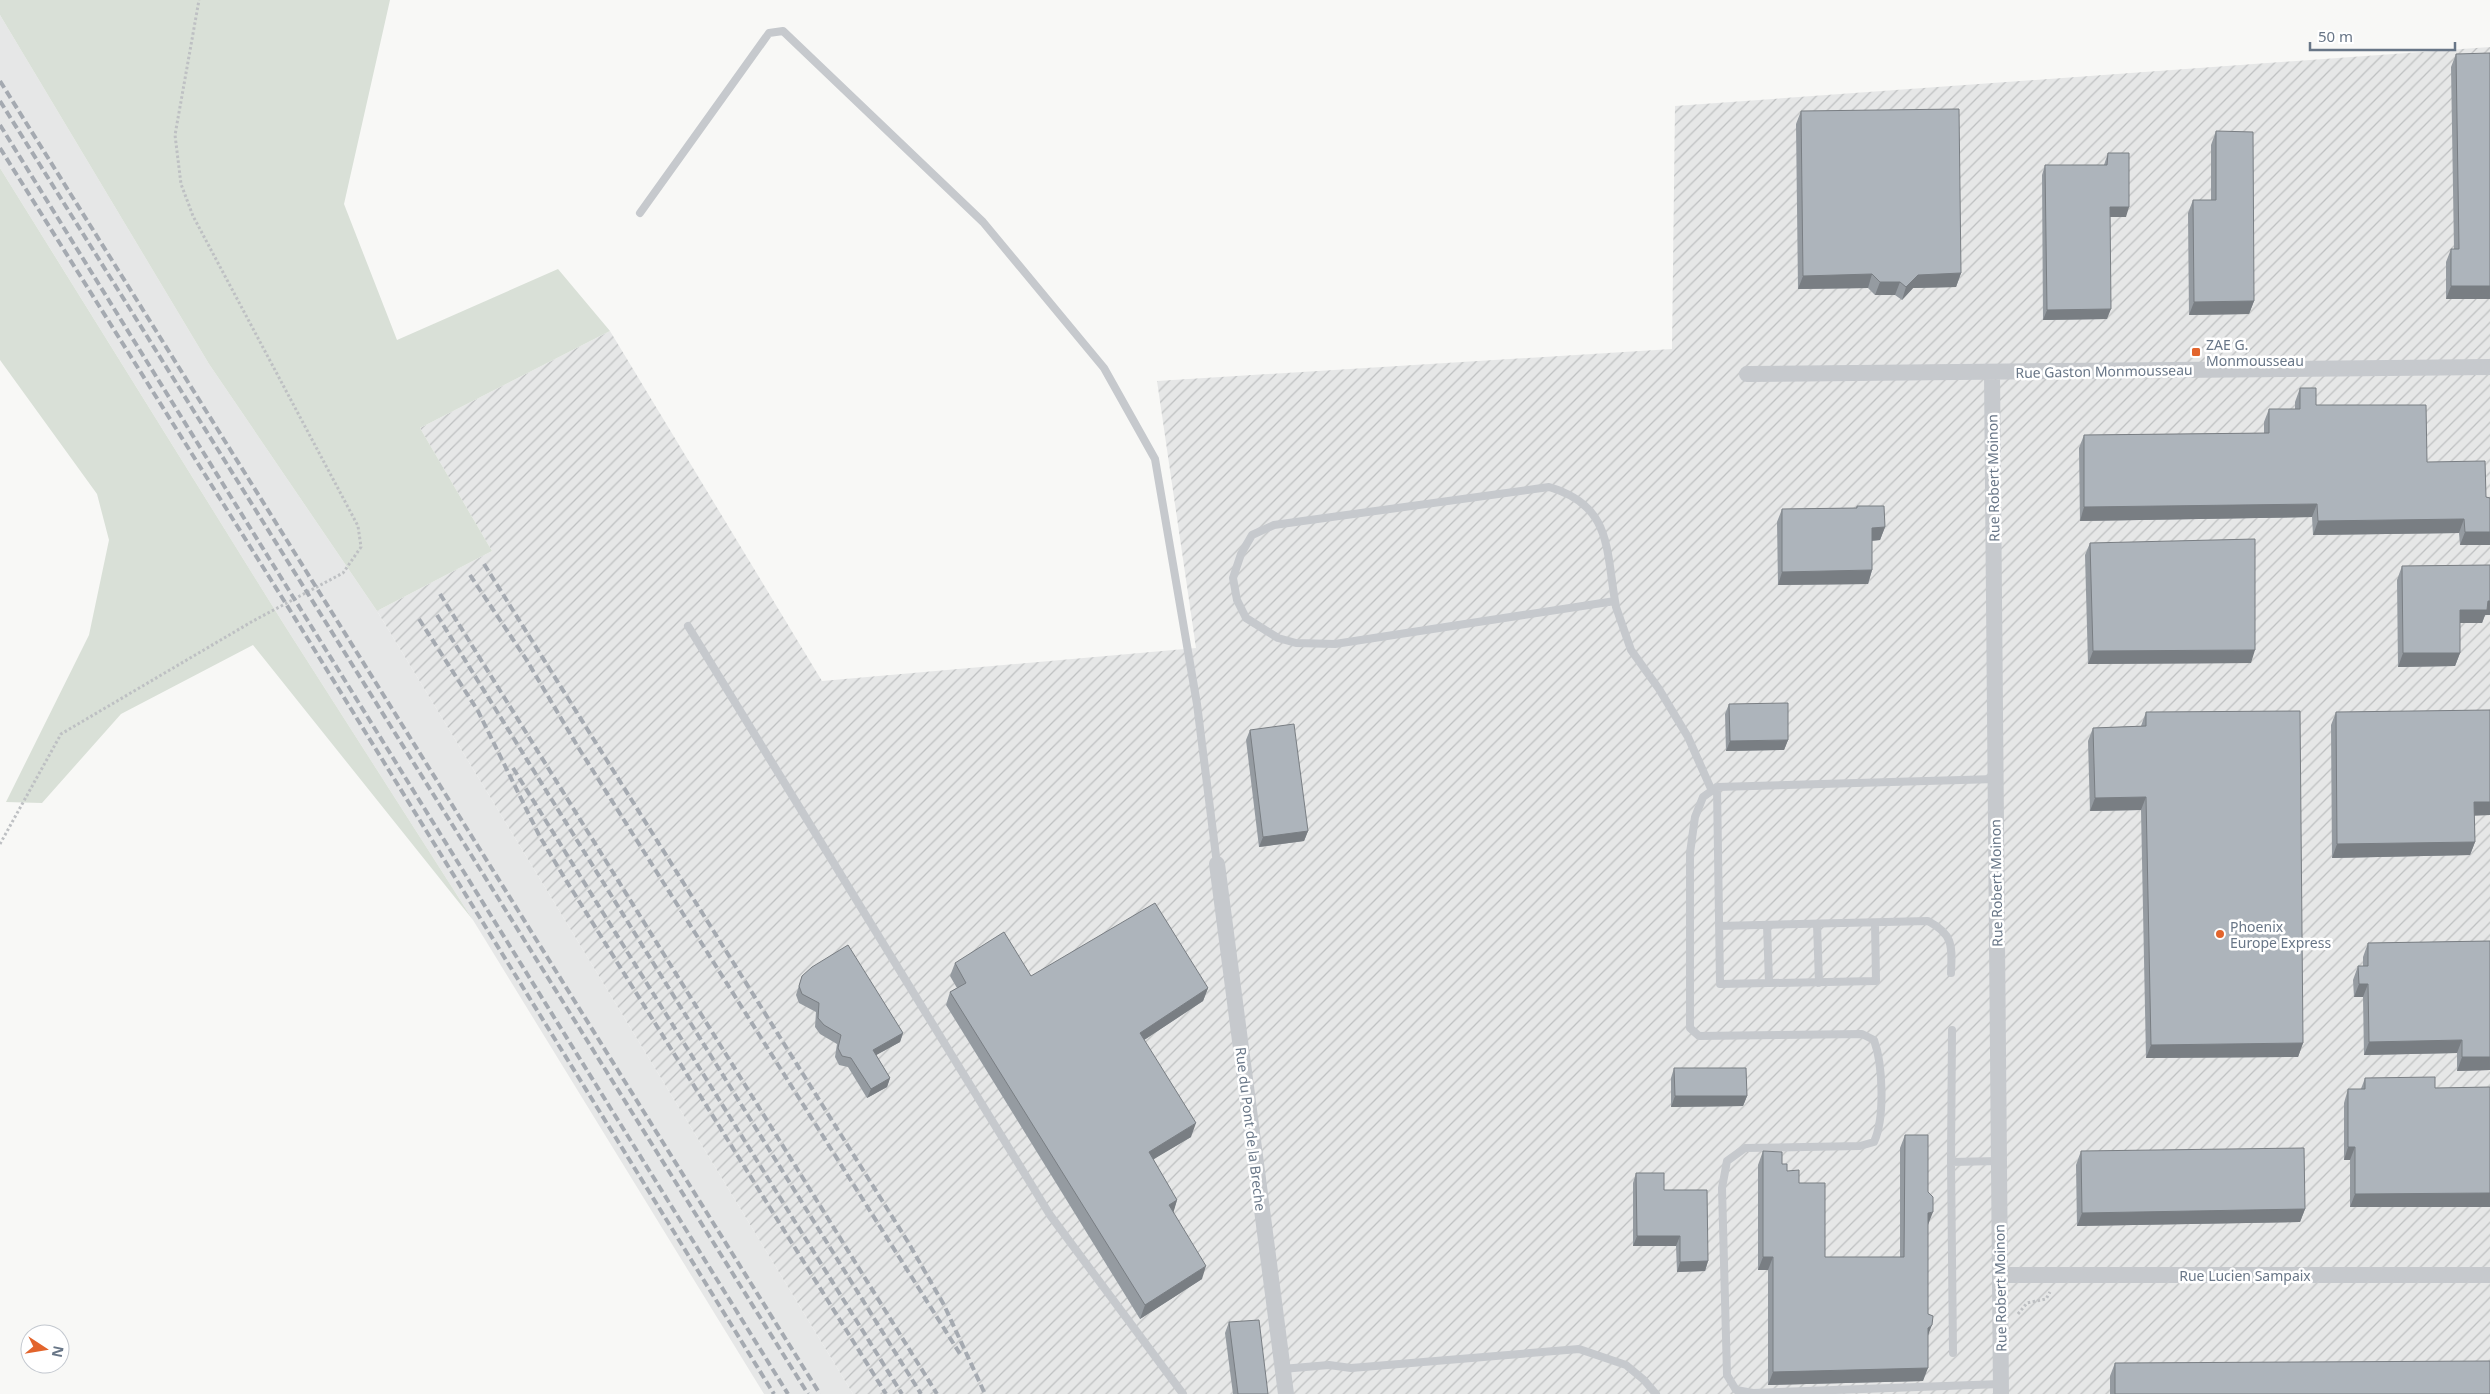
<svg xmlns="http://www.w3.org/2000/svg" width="2490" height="1394" font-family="'Noto Sans',sans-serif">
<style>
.built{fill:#e6e7e7}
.industrial{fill:url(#industrial-furrows)}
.grass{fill:#d9e0d7}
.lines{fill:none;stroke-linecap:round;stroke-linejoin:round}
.path{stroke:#bec0c3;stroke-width:3;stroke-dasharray:2.5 2.5;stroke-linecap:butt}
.service{stroke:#c6c9cd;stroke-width:8}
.minor{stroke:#c6c9cd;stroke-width:16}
.rail{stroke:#a5aab1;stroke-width:4;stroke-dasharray:8 4;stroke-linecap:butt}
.wall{fill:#959ba1}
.shaded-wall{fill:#797e83}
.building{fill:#adb4bb;stroke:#797e83}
.poi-dot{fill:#e2642c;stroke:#fff;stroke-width:2}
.labels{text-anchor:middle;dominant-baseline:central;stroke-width:5;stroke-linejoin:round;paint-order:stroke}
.poi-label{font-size:14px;fill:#687687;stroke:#fff;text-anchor:start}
.street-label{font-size:14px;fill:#687687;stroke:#fff}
</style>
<defs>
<pattern id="industrial-furrows" width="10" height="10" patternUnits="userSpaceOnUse" patternTransform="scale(1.25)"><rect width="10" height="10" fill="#e6e7e7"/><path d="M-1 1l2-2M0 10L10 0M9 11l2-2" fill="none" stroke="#bec0c1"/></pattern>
</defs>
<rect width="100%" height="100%" fill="#f8f8f6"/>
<path class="built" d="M0 15 209 364 377 611 853 1394H764L473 920 285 626 66 274 0 168Z"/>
<path class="industrial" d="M2490 47V1394H853L377 611 492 551 420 428 610 331 822 681 1196 648 1157 381 1672 349 1675 106Z"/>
<path class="grass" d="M0 0H390L344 204 397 340 558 269 610 331 420 428 492 551 377 611 209 364 0 15Z
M0 168 285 626 473 920 253 645 121 714 42 803 6 802 89 635 109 540 97 494 0 360Z"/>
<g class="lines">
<path class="path" d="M0 844 61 734 253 621 343 573 361 547 358 526 193 216 181 184 175 135 199 0
M2018 1314 2027 1303 2046 1299 2050 1292"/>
<path class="service" d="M640 213 769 33 783 31 983 222 1104 368 1155 459 1197 704 1217 864
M1615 601 1335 644 1296 643 1278 638 1246 618 1237 600 1233 578 1241 554 1252 535 1274 525 1549 487C1611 505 1606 548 1615 601L1616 607 1631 650 1659 689 1688 737 1712 791
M688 626 1050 1215 1183 1394
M1996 779 1717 787 1703 797 1695 817 1690 853V1028L1699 1036 1862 1034 1874 1040C1883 1065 1885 1118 1874 1142L1860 1146 1745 1148 1727 1161 1722 1188 1727 1375 1736 1390 1753 1393 2001 1384
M1717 787 1720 984 1876 981 1875 923
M1817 924 1819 983
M1767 925 1769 983
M1719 926 1928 921C1954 935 1952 946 1951 973
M1951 1162 1952 1030
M1953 1353 1951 1162 1999 1161
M1282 1369 1329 1365 1351 1368 1579 1349 1626 1365 1644 1380 1656 1394"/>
<path class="minor" d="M1992 372 2001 1394
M1747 374 2490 367
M1217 864 1286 1394
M2000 1275H2490"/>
<path class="rail" d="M0 81 820 1394
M0 101 808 1394
M0 125 788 1394
M0 148 293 615 774 1394
M484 564 908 1242 944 1305 985 1394
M470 575 526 659 578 747 962 1357
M440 594 937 1394
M437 615 921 1394
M419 619 478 711 540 837 564 877 886 1394
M513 768 902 1394"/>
</g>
<path class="wall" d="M2456 54 2490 299H2446V262L2451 249H2454L2451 67Z
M1801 111 1961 273 1956 287 1913 288 1902 300 1895 295H1875L1868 288 1798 289 1796 124Z
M2216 131 2254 301 2249 314 2189 315 2188 213 2193 200H2211V145Z
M2108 153 2126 217H2110L2107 319 2043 320 2042 175 2045 165H2104Z
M2300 388 2316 405 2427 462 2486 497 2490 498V545H2460L2459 533 2313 535 2312 517 2080 521 2079 448 2084 435 2264 433V422L2269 409H2295V402Z
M1857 506 1885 527 1880 540 1872 541V570L1868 584 1778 585 1777 522 1782 509 1856 508Z
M2090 543 2251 663 2088 664 2085 555Z
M2490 565V615H2485L2482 623H2460V653L2455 666 2398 667 2397 580 2402 566Z
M1729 704 1788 740 1784 750 1726 751 1725 714Z
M2146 712 2303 1043 2298 1057 2146 1058 2141 810 2090 811 2088 741 2093 728 2141 726Z
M2336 712 2490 815H2474L2475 842 2470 855 2332 858 2331 725Z
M1250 730 1308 831 1304 841 1259 847 1246 740Z
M2490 941V1070L2457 1071V1053L2364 1055 2363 997H2354L2353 980 2358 966H2363V957L2368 943Z
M955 963 1031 976 1208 988 1203 1001 1144 1040 1191 1137 1153 1159 1177 1200 1173 1212 1202 1279 1140 1319 946 1005 950 992 957 988 950 976Z
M802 976 903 1033 900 1042 876 1055 890 1078 887 1087 867 1098 848 1067 839 1065 835 1057 837 1044 820 1034 815 1027 816 1012 799 1003 796 995Z
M1674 1068 1747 1096 1743 1106 1671 1107V1078Z
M2365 1078 2435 1088 2490 1087V1207H2350V1160H2344V1103L2348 1089H2361Z
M1905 1135 1928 1224V1336L1923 1381 1768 1385V1270H1758V1165L1763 1151 1782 1164 1787 1171 1799 1183 1825 1257H1900V1148Z
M2081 1151 2305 1209 2300 1222 2077 1226 2076 1165Z
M1636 1173 1664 1190 1708 1261 1705 1271 1677 1272 1676 1246H1633V1183Z
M1229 1322 1268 1394H1233L1225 1333Z
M2115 1363 2490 1394H2110V1376Z"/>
<path class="shaded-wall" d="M2110 207H2129L2126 217H2106Z
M1961 273 1956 287 1913 288 1902 300 1906 287 1918 275Z
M1872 274 1868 288 1798 289 1803 276Z
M1880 282H1900L1895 295H1875Z
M2451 286H2490V299H2446Z
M2254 301 2249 314 2189 315 2194 302Z
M2111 309 2107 319 2043 320 2047 310Z
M2317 504 2312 517 2080 521 2084 507Z
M2464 519 2459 533 2313 535 2318 521Z
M1885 527 1880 540 1867 541 1872 528Z
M2465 532H2490V545H2460Z
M1872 570 1868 584 1778 585 1782 572Z
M2488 601H2490V615H2485L2482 623H2455L2460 610Z
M2255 650 2251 663 2088 664 2093 651Z
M2403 653H2460L2455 666 2398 667Z
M1788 740 1784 750 1726 751 1730 741Z
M2146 797 2141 810 2090 811 2095 798Z
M2474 802H2490V815L2469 816Z
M1308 831 1304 841 1259 847 1263 837Z
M2475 842 2470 855 2332 858 2337 844Z
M2359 984H2368L2363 997H2354Z
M1208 988 1203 1001 1135 1046 1140 1033Z
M903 1033 900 1042 869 1059 873 1050Z
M2462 1040 2457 1053 2364 1055 2369 1042Z
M2303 1043 2298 1057 2146 1058 2151 1045Z
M2462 1057H2490V1070L2457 1071Z
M890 1078 887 1087 867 1098 871 1089Z
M1675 1096H1747L1743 1106 1671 1107Z
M1196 1123 1191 1137 1144 1165 1149 1152Z
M2348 1147H2355L2350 1160H2344Z
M2490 1193V1207H2350L2355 1194Z
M1177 1200 1173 1214 1169 1205Z
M2305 1209 2300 1222 2077 1226 2082 1213Z
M1933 1212 1928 1225V1213Z
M1637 1236H1680L1676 1246H1633Z
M1763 1257H1773L1768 1270H1758Z
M1708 1261 1705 1271 1677 1272 1680 1262Z
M1206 1266 1202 1279 1140 1319 1145 1305Z
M1932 1325 1927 1338 1928 1328Z
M1928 1368 1923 1381 1768 1385 1773 1372Z"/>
<path class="building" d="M2490 53V286H2451V249H2459L2456 54Z
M1959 109 1961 273 1918 275 1906 287 1900 282H1880L1872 274 1803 276 1801 111Z
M2216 131 2253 132 2254 301 2194 302 2193 200H2216Z
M2108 153H2129V207H2110L2111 309 2047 310 2045 165H2107Z
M2300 388H2316V405H2426L2427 462 2485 461 2486 497 2490 498V532H2465L2464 519 2318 521 2317 504 2084 507V435L2269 433V409H2300Z
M1857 506H1884L1885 527 1872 528V570L1782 572V509L1857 508Z
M2255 539V650L2093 651 2090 543Z
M2490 565V601H2488L2487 610H2460V653H2403L2402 566Z
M1788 703V740L1730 741 1729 704Z
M2490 710V802H2474L2475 842 2337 844 2336 712Z
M2300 711 2303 1043 2151 1045 2146 797 2095 798 2093 728 2146 726V712Z
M1294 724 1308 831 1263 837 1250 730Z
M1155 903 1208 988 1140 1033 1196 1123 1149 1152 1177 1200 1169 1205 1206 1266 1145 1305 950 992 966 983 955 963 1004 932 1031 976Z
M2490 941V1057H2462V1040L2369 1042 2368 984H2359L2358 966H2368V943Z
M848 945 903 1033 873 1050 890 1078 871 1089 851 1058 842 1056 838 1048 841 1035 824 1025 818 1018 819 1003 802 994 799 986 802 976 812 967Z
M1674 1068H1746L1747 1096H1675Z
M2435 1077V1088L2490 1087V1193L2355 1194V1147H2348V1089H2365V1078Z
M1905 1135H1928V1192L1933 1197V1212L1928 1213V1314L1933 1316 1932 1325 1928 1328V1368L1773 1372V1257H1763V1151L1782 1152V1164H1787V1171L1799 1170V1183H1825V1257H1904Z
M2304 1148 2305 1209 2082 1213 2081 1151Z
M1636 1173H1664V1190H1707L1708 1261 1680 1262V1236H1637Z
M1259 1320 1268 1394H1238L1229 1322Z
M2490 1361V1394H2115V1363Z"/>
<g class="poi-dot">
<rect x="2191" y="347" width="10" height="10" rx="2.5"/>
<circle cx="2220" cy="934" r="5"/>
</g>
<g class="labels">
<g class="poi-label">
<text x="2206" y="344">ZAE G.<tspan x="2206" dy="16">Monmousseau</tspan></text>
<text x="2230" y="926">Phoenix<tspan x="2230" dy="16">Europe Express</tspan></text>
</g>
<g class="street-label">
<text transform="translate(2104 371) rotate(-1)">Rue Gaston Monmousseau</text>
<text transform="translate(1993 478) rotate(-91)">Rue Robert Moinon</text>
<text transform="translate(1996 883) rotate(-91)">Rue Robert Moinon</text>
<text transform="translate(1251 1129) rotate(83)">Rue du Pont de la Breche</text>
<text x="2245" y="1275">Rue Lucien Sampaix</text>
<text transform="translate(2000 1288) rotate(-91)">Rue Robert Moinon</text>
</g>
</g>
<g transform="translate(45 1349) rotate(102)"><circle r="24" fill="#ffffff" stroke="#c3c8cf"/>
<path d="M0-4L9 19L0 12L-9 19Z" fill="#e2642c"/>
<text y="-8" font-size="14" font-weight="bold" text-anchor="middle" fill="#687687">N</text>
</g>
<path d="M2310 42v8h145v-8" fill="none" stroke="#687687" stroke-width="2.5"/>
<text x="2318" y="42" font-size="15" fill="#687687" stroke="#ffffff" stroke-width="4" paint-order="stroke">50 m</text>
</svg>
